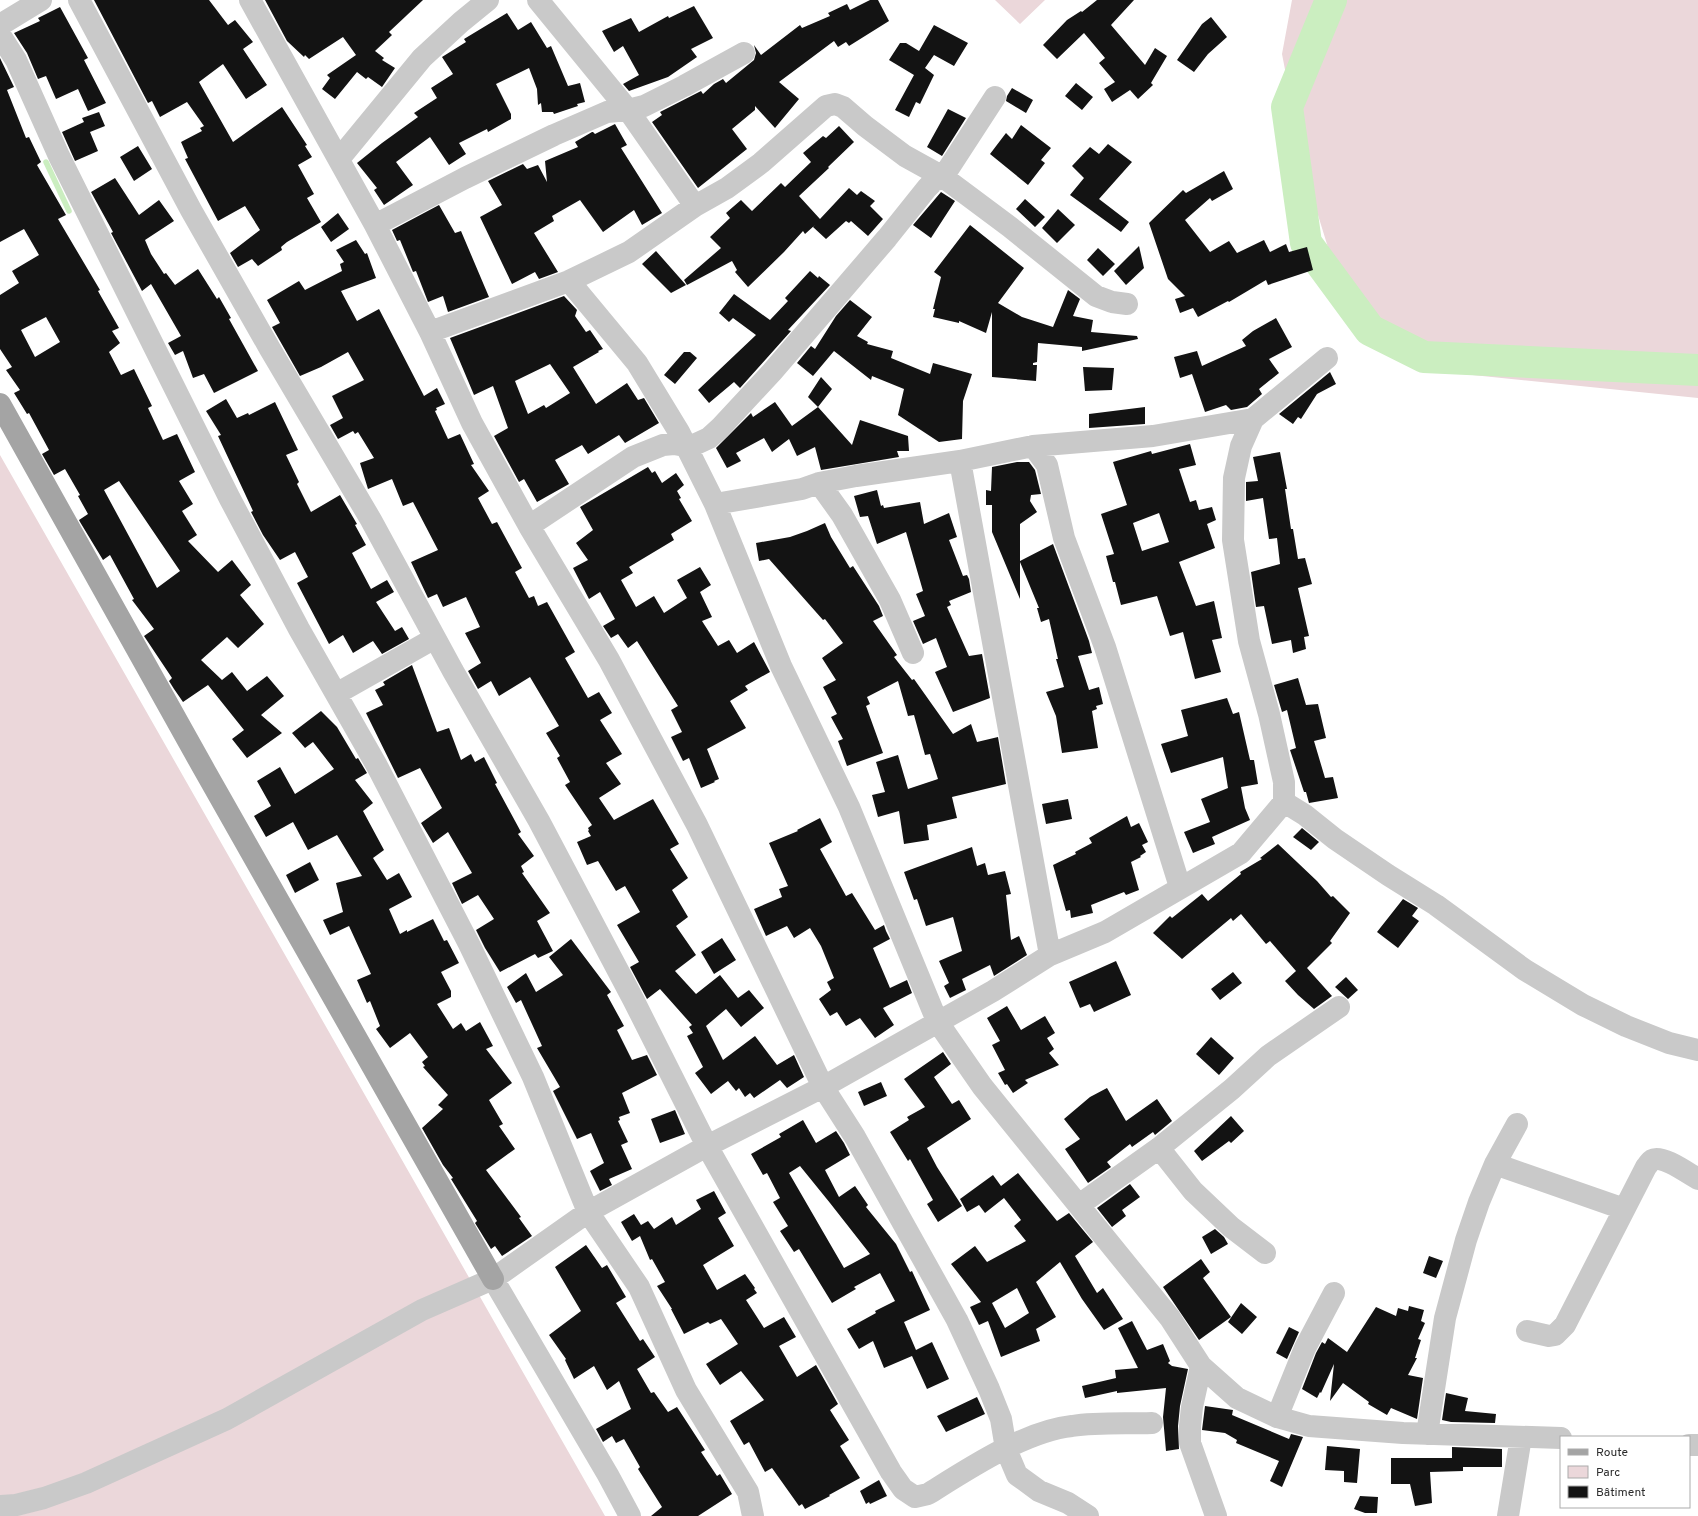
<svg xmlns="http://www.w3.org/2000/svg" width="1698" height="1516" font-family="Overpass,sans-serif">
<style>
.green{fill:#ebd7da}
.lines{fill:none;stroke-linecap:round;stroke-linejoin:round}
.stream{stroke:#cbeec0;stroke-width:5.5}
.river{stroke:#cbeec0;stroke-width:32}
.building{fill:#131313;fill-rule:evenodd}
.minor{stroke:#c9c9c9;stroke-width:22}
.major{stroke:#a4a4a4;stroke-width:22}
</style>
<rect width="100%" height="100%" fill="#fff"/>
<path class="green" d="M995 0H1045L1020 24Z
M1292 0H1698V398L1424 370 1343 296 1305 173 1282 54Z
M0 455 605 1516H0Z"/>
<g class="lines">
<path class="stream" d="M46 162 69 211"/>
<path class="river" d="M1331 0 1287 107 1306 243 1370 330 1424 357 1698 370"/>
</g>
<path class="building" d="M94 0H209L228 25 235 20 253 42 243 49 267 85 246 99 223 64 199 82 233 142 282 107 307 145 305 146 312 157 298 165 314 194 307 198 321 222 287 242 281 247 282 250 258 266 252 259 238 267 230 253 260 230 245 206 218 221 185 159 188 158 181 142 202 131 200 128 204 126 187 102 160 117 152 101 148 103Z
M265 0H423L389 32 392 35 375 51 384 58 382 60 395 68 382 87 368 77 366 79 357 72 335 99 322 89 330 78 327 75 356 55 343 37 309 59 305 55 304 57 287 41Z
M870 0H878L889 21 849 46 846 42 838 47 834 41 779 82 799 99 775 128 755 106V110L732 129 747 149 698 188 652 122 662 115 660 112 701 91 703 94 714 84 723 79 726 83 754 60 756 53 754 45 761 55 800 25 802 28 830 16 828 13 847 4 850 10Z
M1097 0H1134L1111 25 1145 65 1155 48 1167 56 1151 83 1153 85 1138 99 1130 90 1112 102 1104 89 1115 82 1099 63 1105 58 1084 33 1057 59 1043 45 1067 20 1081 11 1082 12Z
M694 6 713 38 691 49 697 57 668 77 629 91 623 84 639 75 623 46 614 52 602 31 631 18 639 32 668 16 669 18Z
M60 7 88 58 84 60 106 103 88 111 78 89 56 99 46 76 38 79 27 53 14 33 40 21 38 18Z
M507 13 518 30 531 22 547 48 551 46 568 86 580 83 585 102 577 104 578 106 554 114 553 112H542L541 103 538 105 537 89 529 68 496 84 511 114V119L488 132 487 129 459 143 466 154 449 165 430 137 396 162 413 185 384 205 374 190 377 188 357 163 382 143 418 117 414 113 437 98 431 88 453 74 442 57 466 42 464 39Z
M1211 17 1227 37 1208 54 1194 72 1177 60 1202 24Z
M934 25 968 43 954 66 934 55 925 68 934 75 920 104 916 102 909 117 895 110 914 75 889 60 900 43H906L919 51Z
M0 58 14 87 7 90 26 138 29 137 41 162 37 165 66 215 58 219 100 290 98 291 119 328 112 331 120 343 109 352 121 375 134 369 152 406 148 408 163 440 177 434 195 472 179 481 193 504 182 511 197 535 188 541 218 572 232 560 251 585 240 595 264 624 238 648 227 637 201 660 222 680 232 672 247 691 267 676 284 696 261 715 282 733 247 758 232 739 244 730 208 685 183 702 174 689 169 681 172 678 144 636 154 629 132 600 134 599 110 555 103 560 80 522 79 520 88 514 78 496 80 495 65 469 54 475 42 454 49 450 29 413 27 414 14 393 20 390 6 370 12 367 0 349V295L19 283 12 271 39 255 24 229 0 242ZM46 317 60 342 35 357 21 330ZM119 481 180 571 157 588 104 490Z
M1076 83 1093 97 1082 110 1065 96Z
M1012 88 1033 100 1026 113 1006 101 1007 96Z
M948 109 966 118 942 156 927 147Z
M99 112 105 126 90 132 98 151 75 161 62 132 84 122 82 118Z
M615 124 627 145 621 148 662 213 642 225 634 210 603 232 580 200 552 216 554 221 534 233 558 272 539 279 535 272 512 284 480 217 502 205 488 181 523 164 527 169 538 165 547 182 545 161 578 147 575 142 592 132H593L595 134Z
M1021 125 1051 148 1041 160 1045 163 1028 185 990 154 1006 133 1012 139Z
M839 126 854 142 828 167 829 168 799 196 820 219 849 188 857 195 861 191 875 201 870 206 883 219 868 236 851 221 849 223 846 221 826 239 813 227 815 225 805 234 803 231 784 252 748 287 735 272 737 270 732 261 687 285 684 280 721 248 710 237 730 218 726 213 741 200 752 211 781 183 785 187 811 162 803 153 823 136 826 138Z
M1108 144 1132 162 1099 199 1129 222 1121 232 1070 195 1084 178 1072 166 1090 147 1099 154Z
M138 146 152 169 134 181 120 157Z
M1224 171 1233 189 1212 201 1210 198 1185 220 1210 252 1229 241 1237 253 1264 240 1270 252 1286 244 1289 252 1307 247 1313 270 1268 285 1266 280 1229 302 1228 301 1198 317 1193 308 1180 313 1175 299 1185 296 1168 279 1149 223 1183 190 1186 193Z
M115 178 139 215 159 200 174 221 145 240 151 254 164 274 166 273 175 285 198 269 217 299 219 297 231 318 229 319 258 371 214 393 204 374 193 378 183 351 175 355 168 343 181 336 151 284 142 291 111 233 113 232 91 192Z
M941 192 955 201 931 238 913 225Z
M1025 199 1045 217 1035 227 1016 209Z
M439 205 455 233 461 231 489 297 448 312 443 296 428 302 416 271 413 272 400 240 397 241 392 230Z
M1058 209 1075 225 1057 243 1042 228Z
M338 213 349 229 331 242 321 227Z
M970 225 1024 268 998 303 1022 317 1053 327 1068 290 1080 299 1073 316 1093 320 1091 332 1137 336 1138 339 1082 351V347L1038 343 1037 362 1033 363V365H1037L1036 381 992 377V312L986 333 959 321V323L933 317 935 309H933L941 277 934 272Z
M356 240 365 254 367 253 376 278 341 291 357 321 379 309 424 396 437 388 445 404 436 408 437 410 435 411 448 439 460 434 474 464 471 465 489 491 478 498 492 524 497 522 522 568 515 572 529 598 534 596 538 606 547 602 575 652 565 658 588 698 599 692 612 713 600 720 622 754 606 763 621 784 599 798 614 820 653 799 679 844 670 849 688 878 672 890 688 917 676 926 696 955 675 971 696 994 720 975 738 998 749 990 764 1008 741 1027 726 1009 706 1026 723 1060 755 1036 777 1065 794 1055 804 1077 787 1088 780 1080 754 1098 750 1093 745 1097 739 1088 736 1091 728 1081 711 1094 695 1073 703 1067 687 1036 693 1033 689 1027 692 1025 660 989 647 999 630 967 639 962 617 925 640 912 625 886 616 891 598 861 587 865 577 842 591 836 588 831 589 830 588 828 592 825 565 785 570 782 557 758 560 756 546 733 559 726 530 677 499 696 491 681 478 689 468 671 481 663 465 633 480 627 466 597 443 607 437 594 428 598 411 562 438 550 413 502 403 506 392 479 368 489 360 463 374 458 358 432 355 434 353 431 338 439 330 425 343 418 332 396 364 380 348 352 321 367 300 376 272 327 280 323 267 300 299 281 305 290 342 271 340 264 344 262 336 250Z
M1139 246 1144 268 1126 285 1114 271Z
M1098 248 1115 264 1103 276 1087 260Z
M656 251 686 285 671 293 642 264Z
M810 271 818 278 819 276 830 285 788 330 791 331 740 388 734 382 709 403 698 390 756 335 733 318 729 322 719 313 734 294 770 320 788 301 785 298Z
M564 296 577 310 575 316 586 332 590 330 603 349 598 351 599 352 573 367 596 404 627 383 638 400 644 398 659 423 625 443 619 435 588 454 582 445 555 460 569 484 537 502 524 479 519 482 494 436 508 428 493 386 474 395 450 338ZM550 364 570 393 546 408 544 405 528 414 515 381Z
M850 300 872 317 857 336 868 342 867 344 893 351 891 358 930 374 933 363 972 374 963 401 962 439 939 442 898 415 904 389 872 376 871 380 834 351 813 376 797 363 811 346 815 349 836 316Z
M1276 318 1292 347 1269 359 1279 373 1259 389 1262 394 1247 407 1231 410 1226 405 1205 412 1192 374 1180 378 1174 357 1197 351 1202 366 1246 346 1242 340 1253 331Z
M684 352H690L697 358 675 384 664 375Z
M1083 367 1114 368 1112 390 1085 391Z
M1330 372 1336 384 1317 394 1301 419 1298 417 1293 424 1279 414Z
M821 377 832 389 818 407 852 445 860 420 908 436 909 451H897L899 457 821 470 815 447 797 456 789 439 772 452 764 438 736 453 741 461 727 468 716 448 751 413 753 417 775 402 792 426 818 407 808 397Z
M226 399 237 418 248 413 249 415 275 402 298 450 286 455 299 482 297 484 311 512 340 495 357 524 355 525 366 545 352 553 371 589 387 580 394 592 376 602 395 631 402 627 409 639 382 654 373 641 353 653 343 635 329 644 297 583 308 577 295 552 280 560 263 535 251 512 253 511 218 436 221 435 206 411Z
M1145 407V424L1089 428V414Z
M1190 444 1196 465 1179 469 1190 502 1196 500 1199 510 1212 507 1216 520 1207 524 1215 548 1179 562 1196 606 1214 601 1222 638 1212 640 1221 672 1195 679 1183 632 1170 636 1157 596 1121 605 1115 582H1113L1106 556 1114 554 1101 514 1127 505 1113 462 1151 451 1152 454ZM1159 513 1169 542 1142 551 1133 523Z
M1280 452 1287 489H1285L1291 529H1293L1298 559 1305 558 1312 584 1298 588 1309 636 1304 637 1306 649 1293 653 1291 640 1272 644 1264 606 1256 607 1251 572 1280 564 1277 538 1269 539 1263 498 1246 501V482L1258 481 1253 457Z
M1017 462H1029L1035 470 1041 494 1031 495 1030 501 1037 512 1020 524V561L1053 544 1089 641 1092 653 1078 656 1089 690 1099 687 1103 704 1096 706 1097 709 1092 711 1098 748 1062 753 1056 716 1046 692 1064 687 1056 659H1058L1049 619 1041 622 1037 608H1039L1020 562V599L992 532V505H986V490L991 491 992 467Z
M648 467 652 473 655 471 662 483 676 473 684 485 677 491 681 498 679 499 692 521 671 534 674 540 629 567 633 573 621 580 636 607 654 596 664 613 687 598 677 580 700 567 711 585 700 592 712 617 702 621 718 646 729 640 737 653 754 642 770 672 745 686 748 690 730 701 746 728 707 749 719 779 714 781 715 782 701 788 689 758 683 761 671 737 682 732 671 710 678 706 637 641 628 648 618 634 611 638 603 626 615 619 600 592 589 599 573 568 588 560 576 543 593 530 580 507Z
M877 490 881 506 883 505 884 508 920 502 924 524 949 513 957 537 949 540 963 576 967 575 969 579 971 592 949 601 951 605 947 607 969 656 982 654 990 698 953 712 935 672 947 667 936 638 923 644 913 621 925 616 916 594 923 591 906 532 877 544 868 516 860 517 854 496Z
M825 523 831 537 850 568 853 566 879 606 883 616 873 621 897 655 894 657 912 680 914 679 953 734 971 724 977 742 998 737 1006 784 952 797 957 818 927 825 929 840 904 844 899 811 878 817 872 795 885 792 876 762 898 755 908 789 938 779 930 754 925 755 914 715 908 716 898 681 867 697 870 704 866 706 883 753 847 766 838 741 843 739 831 717 837 714 823 687 836 680 822 658 843 643 825 619 823 620 769 559 759 561 756 543 790 537 807 531Z
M412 665 437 732 449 728 461 760 471 754 475 762 484 757 497 783 495 784 521 832 518 834 534 856 521 866 524 872 522 873 550 913 537 921 553 951 538 958 535 954 500 972 485 948 476 930 494 919 478 895 462 904 452 883 472 873 448 832 433 843 421 823 442 808 420 768 398 778 366 713 383 705 375 690 385 685 383 682Z
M1298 678 1306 705 1318 704 1326 738 1314 741 1325 778 1333 777 1338 798 1309 803 1306 792H1304L1290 750 1296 748 1287 710 1282 712 1274 685Z
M1227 698 1233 714 1239 712 1250 760H1254L1258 784 1241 787 1245 808 1250 820 1212 837 1215 844 1193 853 1184 832 1210 822 1201 799 1228 788 1223 757 1171 773 1161 744 1188 736 1181 710Z
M321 711 337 727 356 759 358 758 367 773 355 780 373 803 363 811 384 850 373 858 387 880 399 873 412 897 389 909 400 934 407 930V932L433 919 444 941 447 940 459 963 441 972 451 991V997L437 1004 453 1029 461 1023 466 1031 480 1022 493 1046 486 1049 512 1083 489 1100 503 1124 499 1126 515 1149 486 1170 521 1217 519 1218 532 1236 502 1256 495 1246 491 1249 475 1223 477 1221 451 1179 453 1178 443 1165 422 1128 443 1109 438 1105 448 1095 423 1067 425 1066 422 1062 428 1057 410 1033 390 1048 376 1029 380 1026 370 1001 367 1003 357 980 371 974 349 926 330 935 323 920 343 912 336 883 362 876 337 835 308 850 293 822 266 837 254 816 271 806 257 781 280 767 295 794 334 769 313 742 305 748 292 733Z
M1068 799 1072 819 1046 824 1042 804Z
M1127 816 1131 827 1139 823 1148 842 1142 845 1146 852 1140 856 1141 857 1131 862 1139 890 1126 895 1124 892 1091 905 1093 913 1071 918 1070 910 1066 911 1053 865 1076 854 1075 852 1092 843 1089 838Z
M820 818 832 842 820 849 846 896 852 893 875 930 884 925 886 931 890 939 873 948 890 988 907 980 912 993 883 1008 894 1025 875 1038 860 1018 846 1026 837 1012 830 1016 819 999 831 990 827 982 834 978 821 946 810 928 794 938 787 926 766 936 754 909 782 897 779 889 788 886 769 843 798 831 797 830Z
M1302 828 1319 842 1311 850 1293 837Z
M1278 844 1317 881 1331 897 1333 896 1350 913 1330 941 1332 943 1307 968 1332 996 1314 1009 1298 995 1285 981 1296 971 1270 941 1266 944 1241 914 1233 921 1231 918 1182 959 1153 933 1170 916 1172 918 1202 894 1208 901 1241 874 1240 872 1262 859 1260 858Z
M972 847 977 866 985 863 988 875 1005 871 1011 894 1006 895 1011 940 1019 936 1027 955 994 976 990 965 962 979 966 990 950 998 944 986 949 983 939 961 962 951 953 917 926 926 917 899 914 900 904 872Z
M310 862 319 880 295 893 286 875Z
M1403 899 1418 908 1412 916 1419 921 1398 948 1377 932Z
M722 938 736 960 714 974 701 952Z
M571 939 611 992 607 995 624 1026 617 1030 632 1060 647 1055 657 1075 622 1093 630 1113 619 1117 620 1120 618 1121 628 1142 621 1145 632 1169 609 1179 612 1185 600 1191 590 1171 604 1163 591 1133 577 1139 553 1091 560 1087 537 1048 542 1046 521 1000 516 1003 507 987 526 973 536 992 563 975 549 957Z
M1116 961 1131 995 1094 1012 1090 1004 1080 1008 1069 982Z
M1233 972 1242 983 1220 1000 1211 989Z
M1346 977 1358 990 1348 999 1335 987Z
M1007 1006 1021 1030 1045 1016 1055 1033 1047 1038 1054 1049 1049 1053 1059 1065 1025 1080 1028 1083 1013 1093 1007 1084 1005 1085 998 1073 1005 1070 992 1045 1000 1041 987 1018Z
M1211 1037 1234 1058 1219 1075 1196 1054Z
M943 1052 951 1064 934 1077 952 1104 959 1100 971 1119 927 1148 937 1167 962 1206 938 1222 927 1204 933 1200 910 1159 908 1161 890 1132 909 1120 907 1117 925 1107 904 1079Z
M881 1082 887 1096 864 1106 858 1092Z
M1107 1088 1126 1121 1157 1099 1172 1121 1155 1135 1153 1132 1132 1147 1130 1144 1107 1162 1111 1167 1088 1183 1065 1149 1080 1139 1064 1119 1090 1097Z
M675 1110 685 1134 660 1143 651 1119Z
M1231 1116 1244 1131 1231 1143 1229 1141 1202 1161 1194 1151Z
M803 1120 816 1143 836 1131 844 1143 850 1155 825 1170 839 1197 855 1186 868 1205 866 1207 896 1244 910 1272 912 1271 930 1310 904 1322 916 1350 932 1342 949 1379 927 1389 912 1356 884 1368 873 1341 859 1349 847 1329 876 1313 875 1311 895 1301 880 1273 854 1287 856 1289 832 1303 799 1249 794 1252 780 1231 788 1226 773 1202 780 1198 767 1173 763 1175 751 1154 781 1137 779 1134ZM800 1166 830 1203 870 1254 844 1268 789 1173Z
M1018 1173 1057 1221 1069 1213 1093 1242 1075 1256 1097 1293 1103 1288 1123 1319 1104 1330 1082 1299 1060 1262 1036 1282 1056 1317 1036 1329 1040 1341 1001 1357 988 1321 979 1325 970 1307 981 1302 951 1264 975 1246 987 1262 1026 1241 1014 1226 1021 1220 1004 1198 985 1213 979 1205 967 1212 960 1199 993 1175 1001 1186ZM1017 1288 1029 1313 1005 1328 992 1303Z
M1130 1184 1140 1197 1122 1210 1126 1216 1112 1227 1097 1208Z
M714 1191 726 1213 718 1218 734 1246 703 1265 717 1290 745 1274 755 1288 754 1289 757 1293 746 1300 764 1328 784 1317 796 1337 779 1346 797 1377 816 1365 838 1404 830 1410 849 1440 840 1446 860 1478 829 1495 830 1496 805 1509 802 1504 799 1506 772 1468 765 1472 749 1442 744 1445 730 1421 764 1400 741 1371 720 1385 706 1364 738 1344 721 1319 710 1324 708 1322 684 1334 671 1309H672L657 1286 665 1282 652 1259 650 1260 640 1236 632 1241 621 1222 634 1214 641 1225 648 1221 654 1229 672 1217 676 1225 701 1209 696 1200Z
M1215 1229 1224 1237 1228 1244 1211 1254 1202 1237Z
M586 1245 602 1268 607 1265 626 1297 616 1303 640 1341 643 1339 655 1357 637 1369 651 1393 654 1392 668 1412 677 1407 705 1450 701 1452 717 1476 720 1474 732 1494 698 1516H651L662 1507 638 1469 640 1467 624 1439 616 1443 612 1436 603 1442 596 1429 631 1409 619 1381 607 1390 594 1366 574 1379 565 1360 566 1359 549 1335 581 1311 555 1267Z
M1429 1256 1443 1261 1436 1278 1423 1273Z
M1201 1259 1210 1272 1203 1278 1231 1317 1199 1340 1163 1287Z
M1241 1303 1257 1317 1242 1334 1228 1322Z
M1409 1306 1424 1310 1421 1321 1425 1323 1418 1339 1421 1340 1415 1358H1417L1408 1375 1423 1378 1417 1419 1391 1408 1387 1415 1368 1404 1369 1402 1343 1383 1330 1401 1334 1364 1321 1393 1320 1392 1317 1398 1302 1389 1316 1353 1322 1342 1325 1344 1328 1338 1347 1352 1376 1307 1396 1316 1398 1308 1408 1311Z
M1132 1321 1147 1350 1163 1344 1170 1361 1168 1363 1172 1366 1188 1369 1180 1406 1178 1426 1179 1449 1166 1451 1163 1417 1166 1388 1117 1393V1391L1085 1398 1082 1386 1116 1378 1115 1370 1138 1368 1118 1328Z
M1289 1327 1299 1332 1287 1359 1276 1353Z
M1446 1393 1468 1398 1465 1411 1496 1414 1495 1423 1451 1422 1442 1420Z
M977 1397 985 1414 946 1432 937 1416Z
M1205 1406 1233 1410 1232 1415 1289 1439 1291 1434 1303 1437 1282 1487 1270 1481 1279 1461 1236 1443 1237 1440 1225 1433 1202 1430Z
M1327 1446 1360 1449 1357 1483 1344 1482V1471L1325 1470Z
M1452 1447 1502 1449V1467H1463V1471L1430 1472 1432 1503 1415 1506 1410 1484H1391V1458H1452Z
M879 1480 887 1496 870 1504 869 1502 866 1504 860 1491Z
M1360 1496 1378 1497 1377 1513H1365L1354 1509Z"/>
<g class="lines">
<path class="minor" d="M79 0 191 210 270 349 371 520 453 671 539 821 633 999 707 1146 891 1472 903 1489 915 1497 928 1494C968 1469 1025 1431 1072 1426 1098 1422 1125 1424 1152 1423
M250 0 375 225 430 332 472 423 529 526 609 660 697 825 823 1087 855 1137 957 1320 989 1389 1001 1419 1006 1449 1017 1475 1039 1491 1068 1503 1088 1516
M538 0 628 110 695 206
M0 25 41 0
M0 35 16 60 59 156 230 499 299 629 377 766 469 944 533 1077 588 1212 639 1287 686 1390 748 1492 753 1516
M339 159 422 58 461 22 488 0
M375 225 465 178 554 135 607 112 628 110 644 106 684 86 744 53
M569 281 637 363 679 432 715 504 781 666 849 807 937 1021 982 1086 1170 1318 1201 1366 1237 1398 1277 1417 1309 1426 1403 1433 1561 1438
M430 332 569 281 629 252 695 206 727 188 761 163 826 106 835 104 843 107 865 126 905 156 943 177 1010 227 1096 296 1112 302 1127 304
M1033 446 1047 465 1064 538 1105 647 1180 887
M960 461 1050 955
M819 483 842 515 890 600 913 653
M715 504 802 489 819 483 856 476 960 461 1033 446 1153 436 1253 419 1327 358
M529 526 633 457 663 445 674 444 685 446 696 444 709 438 720 428 772 372 887 238 927 188 934 181 943 177 995 97
M336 694 435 638
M1284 802 1305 815 1335 839 1388 875 1436 905 1525 970 1583 1005 1626 1026 1669 1043 1698 1050
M1159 1148 1193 1191 1231 1227 1265 1253
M1495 1164 1624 1209
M1079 1205 1159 1148 1232 1089 1268 1056 1339 1007
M493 1279 608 1475 630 1516
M1527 1331 1549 1336 1555 1335 1565 1325 1646 1167C1648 1165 1650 1161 1652 1160 1662 1154 1689 1174 1698 1179
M1201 1366 1192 1407 1190 1426V1443L1216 1516
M1277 1417 1305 1348 1334 1293
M1427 1434 1445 1318 1466 1240 1479 1202 1495 1164 1517 1124
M1689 1445H1698
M0 1506 16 1505 44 1498 86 1483 227 1419 422 1310 493 1279 588 1212 707 1146 823 1087 993 991 1050 955 1105 932 1241 853 1284 802V782L1269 714 1249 641 1233 540 1234 478 1241 446 1253 419
M1508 1516 1521 1437"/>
<path class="major" d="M0 404 205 771 493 1279"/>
</g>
<rect x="1560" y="1436" width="130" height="72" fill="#ffffff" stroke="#ababab"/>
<rect x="1568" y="1449" width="20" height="6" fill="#a4a4a4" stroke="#ababab"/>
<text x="1596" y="1456" font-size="12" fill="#2c2c2c">Route</text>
<rect x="1568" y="1466" width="20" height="12" fill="#ebd7da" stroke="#ababab"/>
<text x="1596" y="1476" font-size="12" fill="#2c2c2c">Parc</text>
<rect x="1568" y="1486" width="20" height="12" fill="#131313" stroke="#ababab"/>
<text x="1596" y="1496" font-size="12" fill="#2c2c2c">Bâtiment</text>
</svg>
